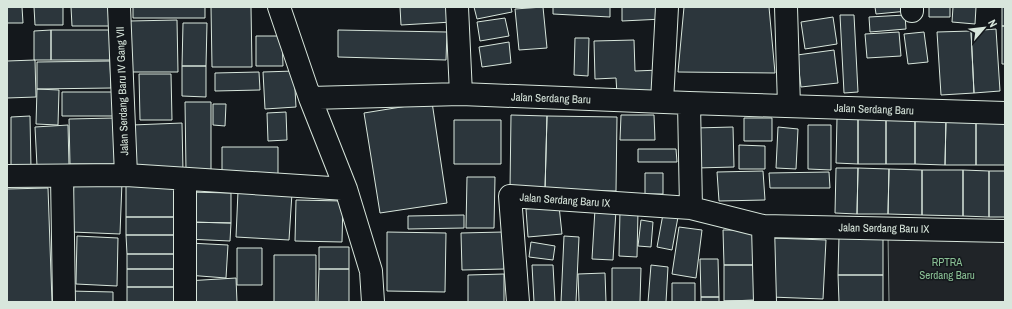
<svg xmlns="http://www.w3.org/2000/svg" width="1012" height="309" font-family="'Archivo Narrow',sans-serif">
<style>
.green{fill:#202428;stroke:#939e99}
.building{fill:#2c363c;stroke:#d8e6dc}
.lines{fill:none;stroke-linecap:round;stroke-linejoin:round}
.minor-casing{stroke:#d8e6dc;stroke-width:24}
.minor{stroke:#14181c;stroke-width:22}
.labels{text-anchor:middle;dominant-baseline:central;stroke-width:3;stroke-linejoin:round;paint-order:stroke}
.street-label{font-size:11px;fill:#d8e6dc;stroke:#14181c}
.park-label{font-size:11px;fill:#8ac095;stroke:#14181c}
</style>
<rect width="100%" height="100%" fill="#14181c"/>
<path class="green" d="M1005 233V302H889L888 234Z"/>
<path class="building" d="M7 7H22L23 23H7Z
M34 7H63V25H35Z
M71 7H111V26H72Z
M133 7H205V18H133Z
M211 7H251L252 67H212Z
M400 7H451L452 22 401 25Z
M474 7H511L512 12 477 19Z
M543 7 547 48 519 50 515 9Z
M553 7H610V17L553 14Z
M622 7H662L663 19 622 21Z
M684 7H769L775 73 678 72Z
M875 7H909L908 11 876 14Z
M929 7H950V17H929Z
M953 7H976L975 24 952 22Z
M1002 7H1005V26H1002Z
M840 15H854L858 92 844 93Z
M905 15 906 29 870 32 869 17Z
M833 17 837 44 805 49 801 22Z
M505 18 509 36 480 41 477 22Z
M177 20 178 72H130V21Z
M183 23H207L206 66H182Z
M1002 26H1005V64H1002Z
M996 29 1000 91 974 93 971 31Z
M51 30V60H34V31Z
M51 30H110V60H51Z
M338 30 447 32 446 60 338 57Z
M971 31 974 93 941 95 937 32Z
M899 32 901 56 867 58 865 34Z
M924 32 928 62 908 64 904 34Z
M256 36H282L283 66H256Z
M575 38H589L588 76 574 75Z
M634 40 635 71 660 70 661 94 617 95 616 78 595 79 594 41Z
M509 42 511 63 482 67 479 47Z
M834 50 838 83 801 87 797 55Z
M35 60 36 97 7 98V61Z
M110 61 111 88 37 89V62Z
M182 66H206V97L182 96Z
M294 71 296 107 265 109 263 72Z
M259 72 260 90 215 91V73Z
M139 74H171L172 120H140Z
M37 89 59 90 58 125 36 124Z
M62 92H113V116H62Z
M185 102H211V171H186Z
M432 102 447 203 380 213 364 113Z
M213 104H226L225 126 213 125Z
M286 112 287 140 268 141 267 113Z
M511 115 547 116 545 190 510 189Z
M621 115H654L655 140H620Z
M30 116 31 168H11V117Z
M547 116 617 117 616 191 545 190Z
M115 118 116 164H70L69 119Z
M744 118H772V141H744Z
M837 118H858V164L836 163Z
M858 118 886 119V164H858Z
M886 119H915V164H886Z
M915 119H946L945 165 915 164Z
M946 119 976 120V165H945Z
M454 120H501V164H454Z
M976 120H1005V165H976Z
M182 123 183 172 134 173 132 125Z
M68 125 69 166H37L35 127Z
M808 125H831V170L808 169Z
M733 127 734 167 697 168 695 128Z
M778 127 798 129 796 169 776 168Z
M739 145 765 146V169H739Z
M222 147H278V174H222Z
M638 149H676L677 162H638Z
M836 168H858L857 214 835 213Z
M858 168 889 169 888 214H857Z
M889 169 922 170V215L888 214Z
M922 170H963V216L922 215Z
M963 170 989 171V217L963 216Z
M763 171 765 200 719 201 717 172Z
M989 171H1005V217H989Z
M829 172 830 188H770L769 173Z
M645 173H663V194H645Z
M467 177H495L494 228H466Z
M74 179 122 182 120 234 72 232Z
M126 186H180L181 217H126Z
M48 188 52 302H7V189Z
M238 191 292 193 289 240 236 237Z
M188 192 231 193V223L187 222Z
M296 200 343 201 342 242 295 241Z
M559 206 562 234 528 237 526 209Z
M595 209 616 210 613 260 592 259Z
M620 210 638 211 637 257 619 256Z
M663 214 678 217 672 250 657 247Z
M464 215V228L408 229V216Z
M126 217H181V235H126Z
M641 220 653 222 651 247 638 246Z
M187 222 231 223 230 241 186 239Z
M679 227 702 230 696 278 672 274Z
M723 230H759V265H724Z
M387 232 446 233 445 292 387 291Z
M503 232 504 269 462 270 461 233Z
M126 235H181V254H127Z
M77 236 118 238 117 286 76 284Z
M564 236 579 237 576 302H561Z
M839 236H883V275H838Z
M773 238 826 240 823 299 771 297Z
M531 242 555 246 553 260 529 257Z
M189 243 228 245 226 278 187 275Z
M319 247H349V269H319Z
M237 248H262V285H237Z
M127 254H181V269H127Z
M274 255H316V302H274Z
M700 259H718L719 297H701Z
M532 265H553L555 302H534Z
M651 265 668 267 666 302H648Z
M724 265H759L760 300 724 301Z
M612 268H641L640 302H612Z
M127 269H181V287H127Z
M319 269H349V302H318Z
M605 273 606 302H579L578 274Z
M504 274V302H468V275Z
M838 275H883V302H839Z
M236 278 237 302H187L186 281Z
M672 283H695V302H672Z
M127 287H181V302H127Z
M70 291 113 292V302H70Z
M701 297H719V302H701Z
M760 300V302H724V301Z"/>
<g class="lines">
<g class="minor-casing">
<path id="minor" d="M119 7 126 175
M279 7 310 98 346 189 371 271 373 302
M457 7 461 94
M786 7 789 106
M912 7V11
M310 98 461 94 689 103 1005 113
M662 102 667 7
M689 103 691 208
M7 176 126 175 346 189
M62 176 64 302
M185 179V302
M763 226 765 302
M518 302 510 196 691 208 763 226 1005 231"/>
</g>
<use href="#minor" class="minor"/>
</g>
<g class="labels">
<g class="street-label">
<text transform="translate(122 91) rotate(-92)">Jalan Serdang Baru IV Gang VII</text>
<text transform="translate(551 98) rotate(2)">Jalan Serdang Baru</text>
<text transform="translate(874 109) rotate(2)">Jalan Serdang Baru</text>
<text transform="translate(565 200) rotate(4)">Jalan Serdang Baru IX</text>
<text transform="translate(884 228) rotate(1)">Jalan Serdang Baru IX</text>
</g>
<g class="park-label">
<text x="947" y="262">RPTRA<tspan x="947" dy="13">Serdang Baru</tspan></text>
</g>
</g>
<rect width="1012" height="309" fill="none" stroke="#d8e6dc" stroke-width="16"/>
<g transform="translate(984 28) rotate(62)" stroke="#14181c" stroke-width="3" paint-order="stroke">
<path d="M0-3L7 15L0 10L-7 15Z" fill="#d8e6dc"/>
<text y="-6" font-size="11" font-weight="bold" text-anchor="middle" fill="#d8e6dc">N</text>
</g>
</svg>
